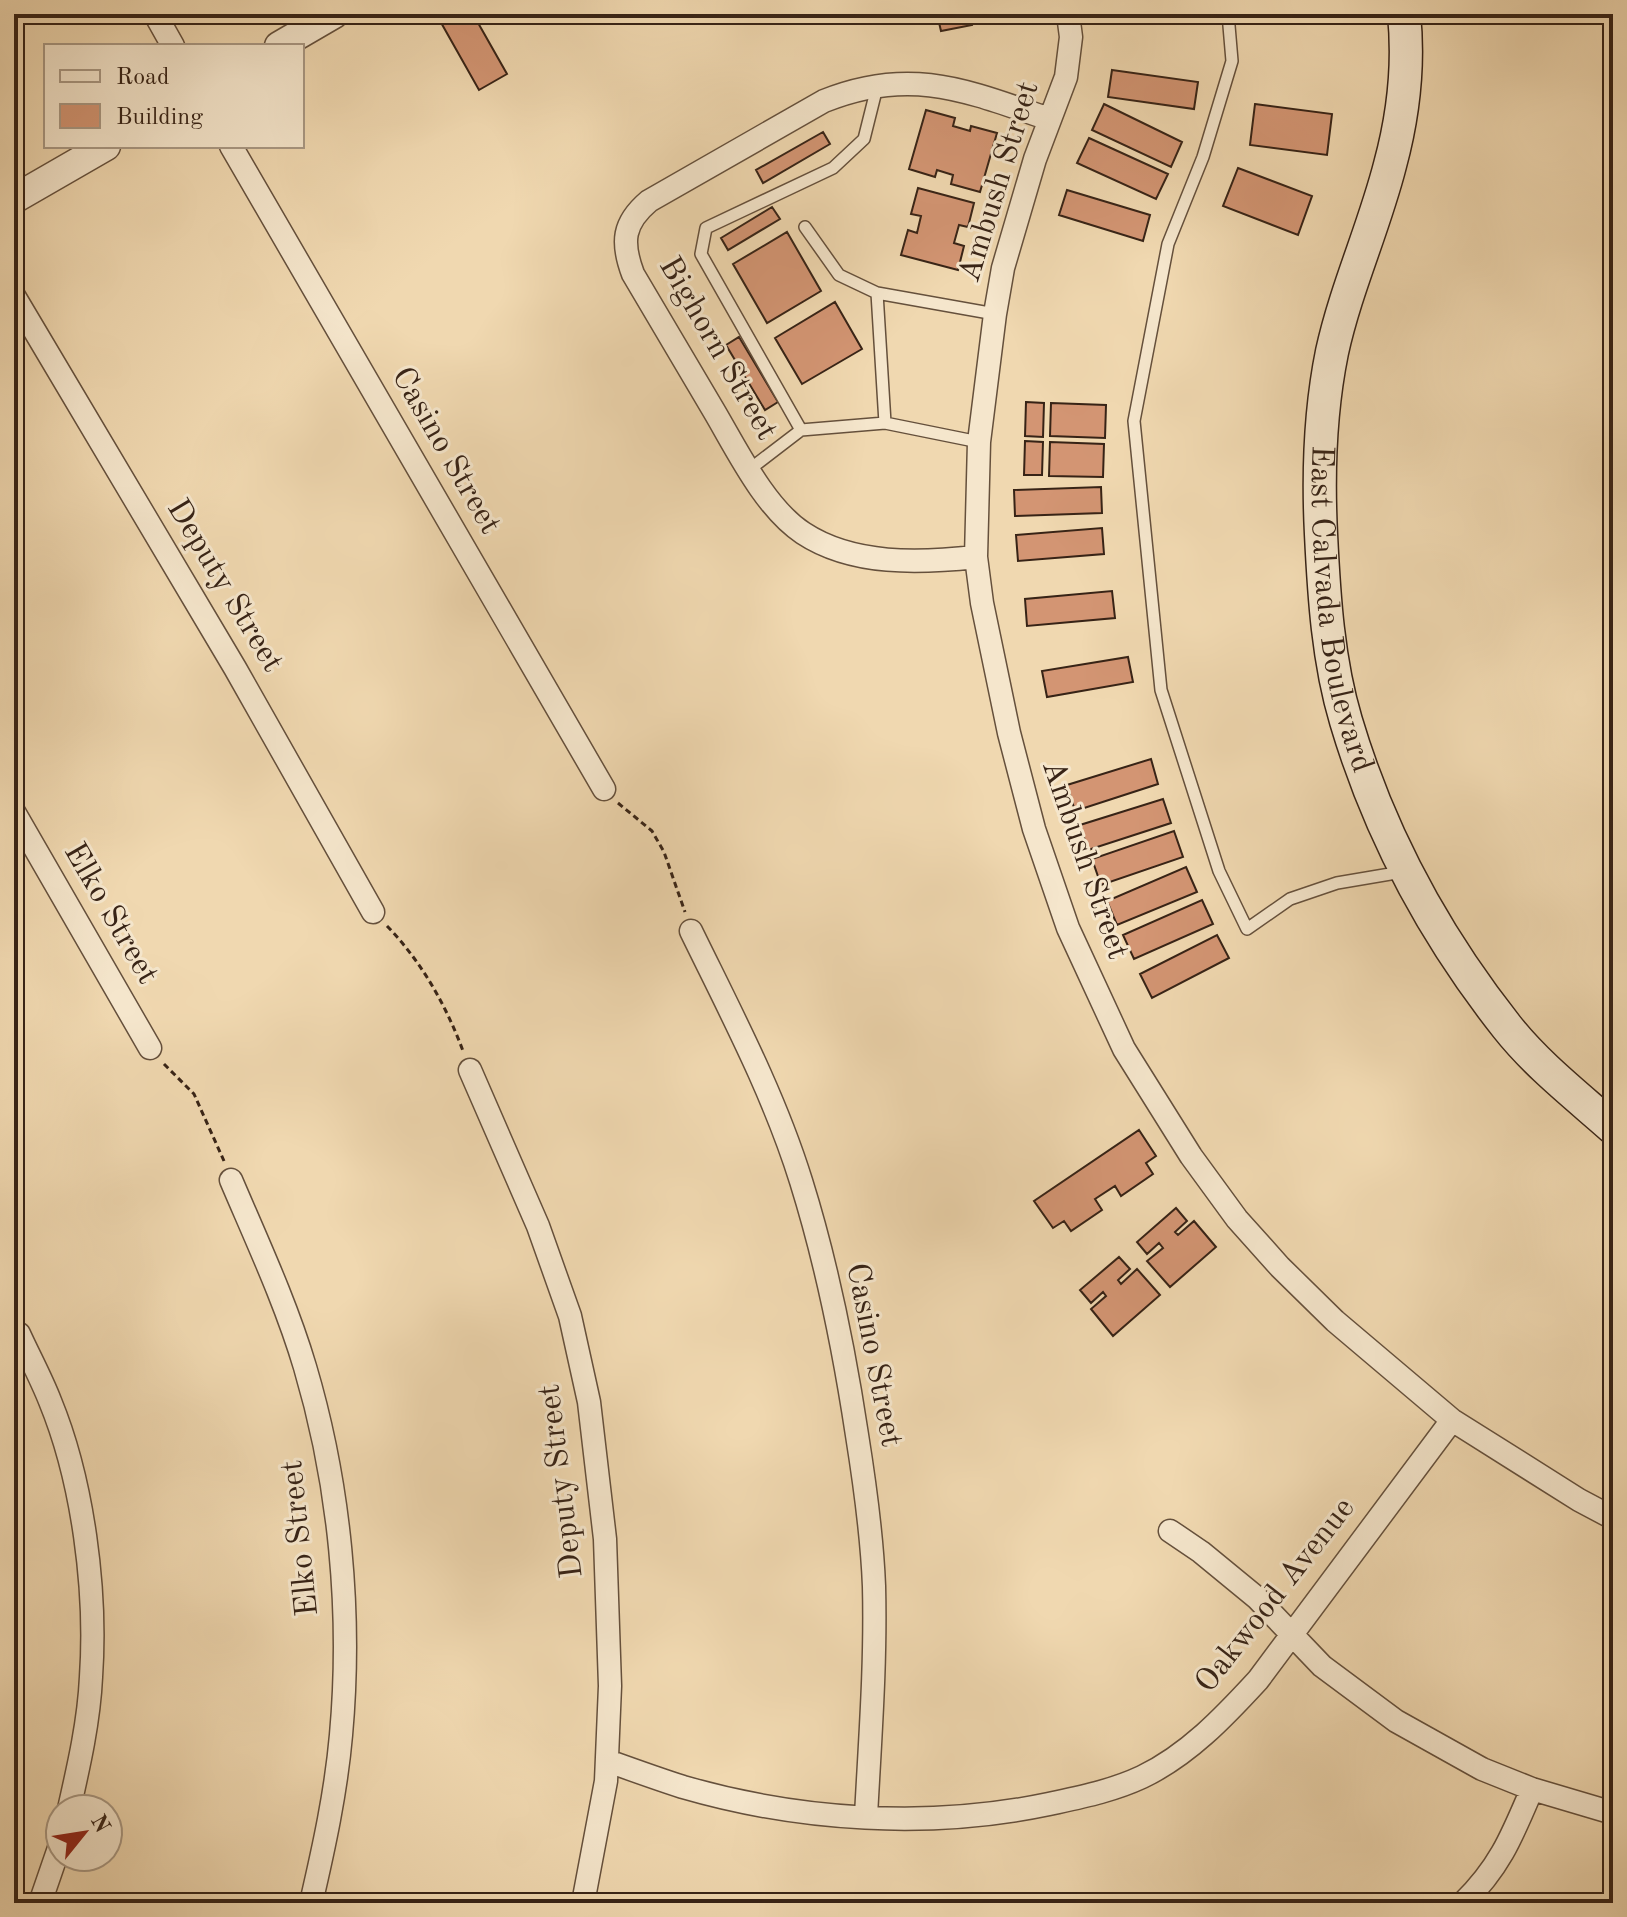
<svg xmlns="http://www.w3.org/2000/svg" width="1627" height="1917" font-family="'Old Standard TT',serif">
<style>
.building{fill:#d39573;stroke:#372316;stroke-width:2}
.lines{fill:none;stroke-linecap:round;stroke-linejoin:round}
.service-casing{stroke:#65503c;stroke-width:14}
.minor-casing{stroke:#65503c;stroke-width:25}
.tertiary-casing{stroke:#65503c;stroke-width:31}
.secondary-casing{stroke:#372316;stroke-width:35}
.path{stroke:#372316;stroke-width:3;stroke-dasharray:6 4;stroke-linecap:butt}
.service{stroke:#f5e6cc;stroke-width:11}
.minor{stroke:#f5e6cc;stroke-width:22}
.tertiary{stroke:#f5e6cc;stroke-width:28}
.secondary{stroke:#f5e6cc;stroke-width:32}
.labels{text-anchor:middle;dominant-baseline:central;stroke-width:6;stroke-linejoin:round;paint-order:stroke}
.street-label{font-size:32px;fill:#372316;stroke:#f5e6cc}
</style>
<rect width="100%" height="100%" fill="#f0d8b0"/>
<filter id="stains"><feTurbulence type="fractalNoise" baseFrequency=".0025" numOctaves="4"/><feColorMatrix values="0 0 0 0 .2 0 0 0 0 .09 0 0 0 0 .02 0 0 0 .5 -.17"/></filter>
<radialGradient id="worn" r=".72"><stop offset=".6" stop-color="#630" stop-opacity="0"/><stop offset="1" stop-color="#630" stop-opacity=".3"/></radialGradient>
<path class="building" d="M447 14H473L507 74 479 90 439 19Z
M937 14H970L972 25 941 31Z
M1112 70 1198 82 1194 109 1108 97Z
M1104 104 1182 142 1171 167 1092 130Z
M1255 104 1332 114 1327 155 1250 145Z
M926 110 955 118 953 126 970 131 971 126 997 133 980 192 951 184 953 175 937 170 935 177 909 169Z
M823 132 830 144 763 183 756 170Z
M1089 138 1168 174 1156 199 1077 163Z
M1238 168 1312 196 1298 235 1223 206Z
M918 188 974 203 968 227 959 225 954 243 964 246 958 270 901 255 908 230 917 233 921 216 911 214Z
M1067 190 1150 215 1143 241 1059 215Z
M772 207 780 219 728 250 721 238Z
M787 232 821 291 767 323 733 264Z
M835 302 862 349 802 384 775 338Z
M739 337 778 402 765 410 726 345Z
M1026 402 1044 403 1043 437 1025 436Z
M1051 403 1106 405 1105 438 1050 436Z
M1025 441 1043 442 1042 475H1024Z
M1050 442 1104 444 1103 477 1049 476Z
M1101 487 1102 513 1015 516 1014 490Z
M1102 528 1104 554 1018 561 1016 535Z
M1112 591 1115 618 1027 626 1025 599Z
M1128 657 1133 682 1047 697 1042 671Z
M1151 759 1158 784 1075 811 1067 785Z
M1163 799 1171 823 1088 850 1080 825Z
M1174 831 1183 857 1101 885 1092 859Z
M1186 867 1197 892 1117 925 1107 901Z
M1202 900 1213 924 1134 959 1123 935Z
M1217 935 1229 958 1152 998 1140 974Z
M1139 1130 1156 1156 1146 1163 1153 1174 1121 1196 1115 1186 1095 1199 1102 1210 1071 1231 1064 1221 1053 1228 1034 1201Z
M1176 1208 1187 1221 1175 1232 1178 1235 1194 1221 1216 1247 1170 1287 1147 1261 1163 1248 1159 1243 1147 1254 1137 1242Z
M1119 1257 1130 1269 1118 1280 1121 1284 1137 1269 1160 1295 1113 1336 1091 1309 1106 1296 1103 1292 1091 1303 1080 1290Z"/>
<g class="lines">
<g class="service-casing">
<path id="service" d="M1228 14 1232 61 1203 157 1168 244 1134 421 1161 690 1219 871 1247 929 1290 899 1337 883 1402 872
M805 227 839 275 877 293 995 314
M877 293 885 423 979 442
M801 430 885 423
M750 469 801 430 701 254 706 228 833 168 864 139 877 87"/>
</g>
<g class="minor-casing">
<path id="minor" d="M155 14 173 46
M1068 14 1071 37 1066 77 1035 159 1003 268 995 314 979 442 976 557 982 603 1009 733 1034 829 1068 928 1124 1049 1191 1156 1237 1219 1280 1267 1335 1321 1452 1420 1579 1500 1613 1518
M231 146 604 789
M14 296 235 668 373 912
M976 557C920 563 853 566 803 533 765 508 737 450 714 411 687 365 660 319 633 274 621 242 623 223 649 201L824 101C911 66 967 91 1049 119
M14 812 150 1048
M691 931C731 1013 774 1094 801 1181 827 1264 844 1349 857 1435 865 1485 872 1535 874 1586 876 1663 870 1740 866 1816
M470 1070 538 1226 570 1316 589 1402 605 1539 610 1686 606 1781 583 1903
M231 1180C257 1241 286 1303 305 1367 340 1485 352 1613 341 1735 336 1792 324 1847 311 1903
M19 1334C29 1356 41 1378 50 1401 83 1481 97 1590 91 1677 89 1721 79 1765 69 1809
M1170 1531 1201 1552 1257 1598 1322 1666 1396 1721 1482 1769 1532 1789 1613 1813
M608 1761C633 1770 658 1779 683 1787 800 1821 930 1829 1049 1804 1081 1797 1112 1791 1142 1777 1188 1755 1224 1717 1258 1680L1452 1420
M40 1903 60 1845
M1463 1903C1500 1867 1512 1836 1532 1789"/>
</g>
<g class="tertiary-casing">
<path id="tertiary" d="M279 46 334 14
M14 199 106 146"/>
</g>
<g class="secondary-casing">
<g id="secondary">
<path id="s1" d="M1404 14C1409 63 1403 117 1390 165 1374 228 1346 288 1332 352 1320 411 1318 474 1321 534 1324 596 1328 661 1346 721 1379 832 1435 936 1507 1027 1537 1065 1577 1096 1613 1128"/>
</g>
</g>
<path class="path" d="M618 803 652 831 664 852 685 912
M387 926C421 961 446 1005 463 1051
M164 1064 194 1094 224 1161"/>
<use href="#service" class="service"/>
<use href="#minor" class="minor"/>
<use href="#tertiary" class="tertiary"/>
<use href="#secondary" class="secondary"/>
</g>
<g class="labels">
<g class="street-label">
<text transform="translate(1000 182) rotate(-73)">Ambush Street</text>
<text transform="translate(717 349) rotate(60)">Bighorn Street</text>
<text transform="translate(445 451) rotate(60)">Casino Street</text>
<text transform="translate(224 586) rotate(59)">Deputy Street</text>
<text stroke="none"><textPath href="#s1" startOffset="608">East Calvada Boulevard</textPath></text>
<text transform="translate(1084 860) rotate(71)">Ambush Street</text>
<text transform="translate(110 914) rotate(60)">Elko Street</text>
<text transform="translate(873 1355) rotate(79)">Casino Street</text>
<text transform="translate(562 1481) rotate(-97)">Deputy Street</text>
<text transform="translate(301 1538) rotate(-96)">Elko Street</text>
<text transform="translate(1276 1596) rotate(-52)">Oakwood Avenue</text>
</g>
</g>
<rect width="1627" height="1917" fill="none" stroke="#f0d8b0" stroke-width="48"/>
<rect x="16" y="16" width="1595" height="1885" fill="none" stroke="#372316" stroke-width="4"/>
<rect x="24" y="24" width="1579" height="1869" fill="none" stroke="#372316" stroke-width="2"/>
<rect x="44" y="44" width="260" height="104" fill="#f5e6cc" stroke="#a99883" stroke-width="2"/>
<rect x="60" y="70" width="40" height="12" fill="#f5e6cc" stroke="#a99883" stroke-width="2"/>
<text x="116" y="84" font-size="24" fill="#372316">Road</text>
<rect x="60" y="104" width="40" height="24" fill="#d39573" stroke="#a99883" stroke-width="2"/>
<text x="116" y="124" font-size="24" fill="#372316">Building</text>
<g transform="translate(84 1833) rotate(60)"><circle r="38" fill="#f5e6cc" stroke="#a99883" stroke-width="2"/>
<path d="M0-6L14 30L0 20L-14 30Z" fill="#8f2418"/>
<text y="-12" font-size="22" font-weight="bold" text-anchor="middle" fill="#372316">N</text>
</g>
<rect width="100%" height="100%" filter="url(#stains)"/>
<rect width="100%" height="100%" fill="url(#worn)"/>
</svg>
